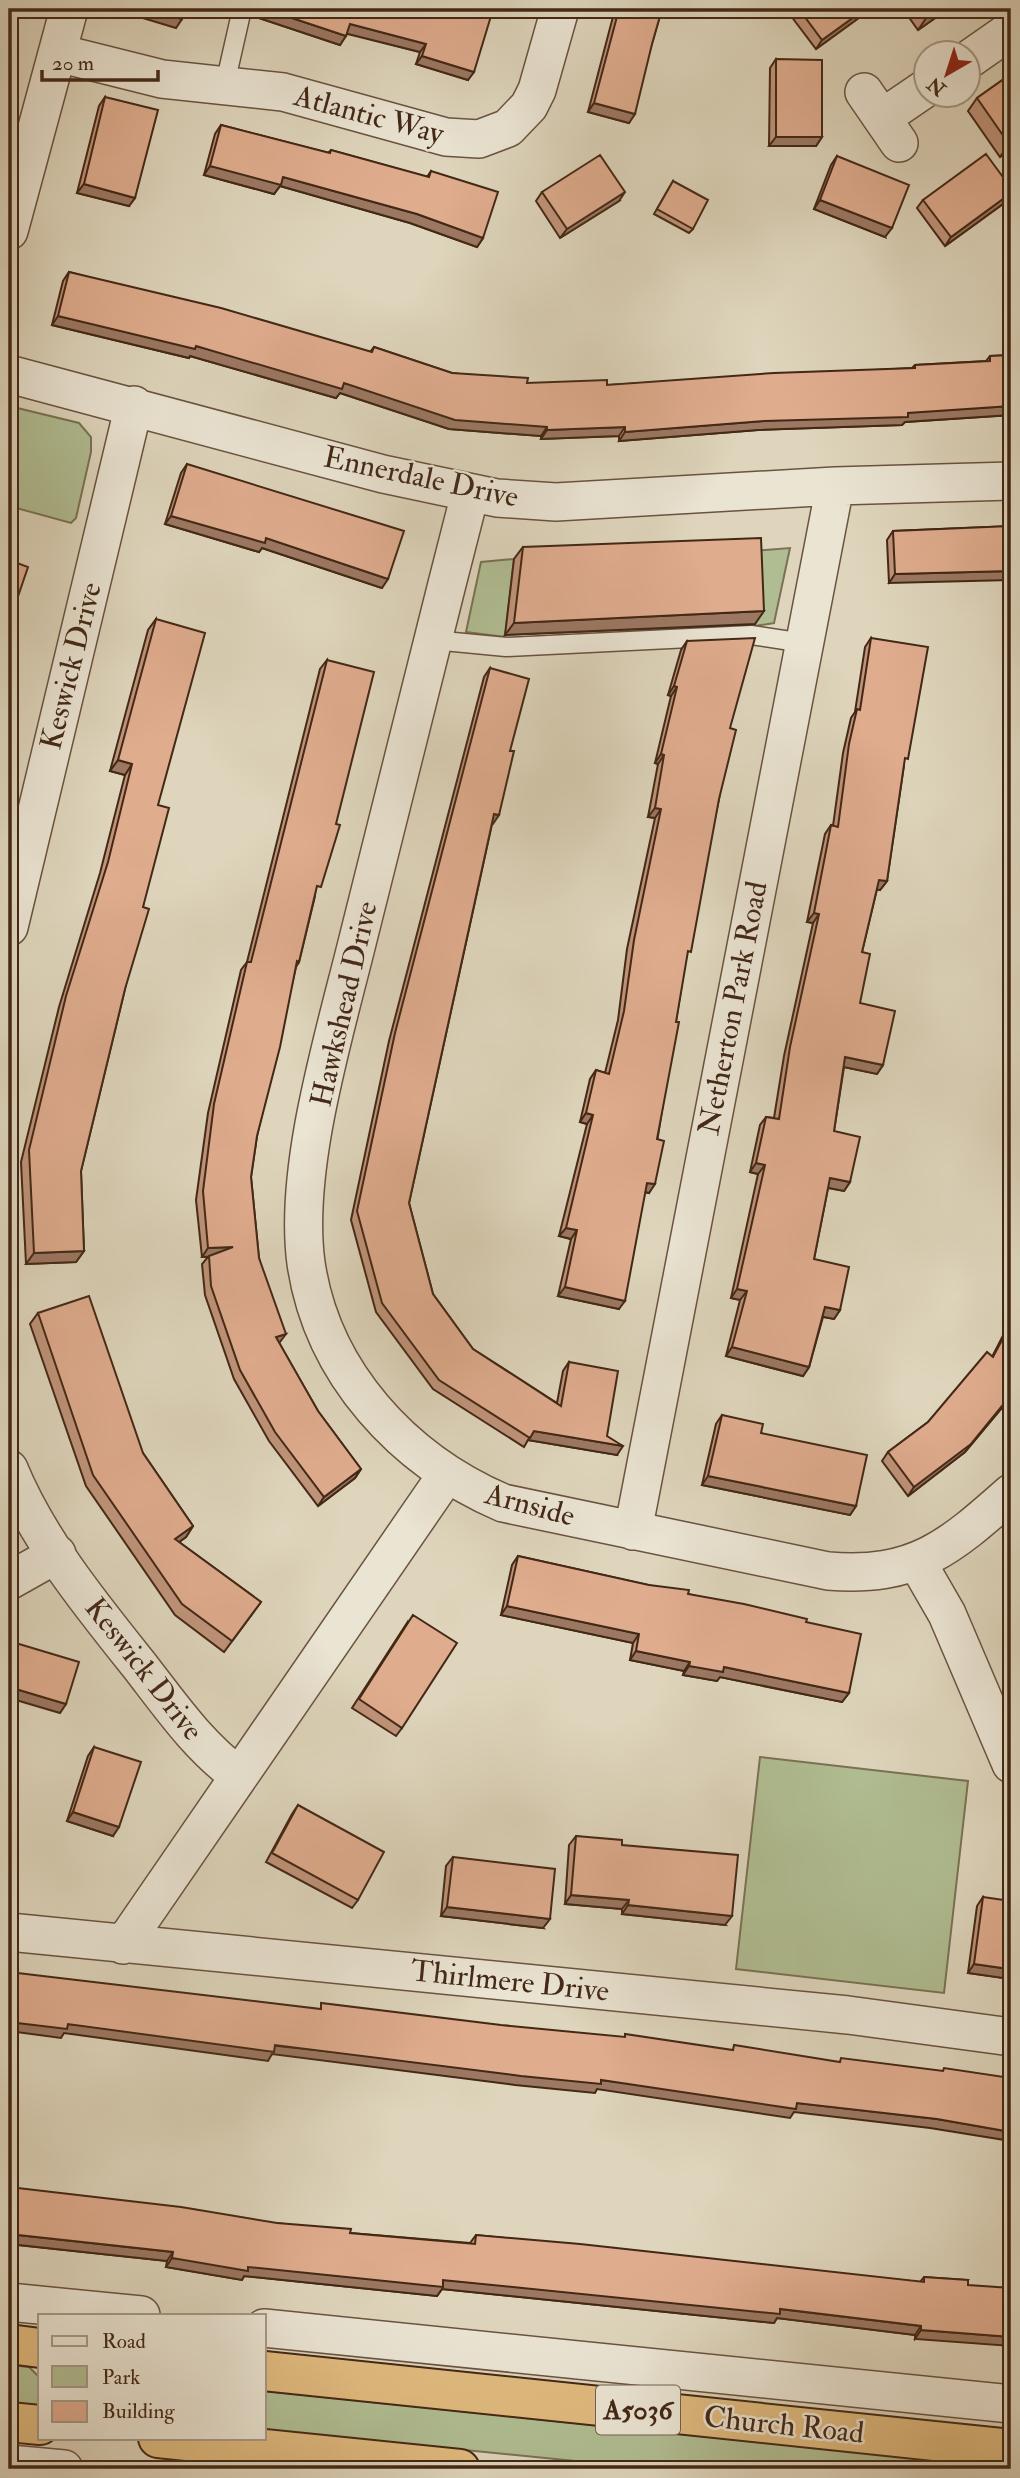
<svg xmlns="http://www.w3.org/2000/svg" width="1020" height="2478" font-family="'IM FELL Double Pica',serif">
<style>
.green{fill:#b0bd92;stroke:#7a7254;stroke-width:2}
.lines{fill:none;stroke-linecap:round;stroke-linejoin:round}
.service-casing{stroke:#6a5340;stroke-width:21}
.minor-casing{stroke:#6a5340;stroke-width:40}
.trunk-casing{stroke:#432816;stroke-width:42}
.service{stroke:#eae4d3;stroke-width:18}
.minor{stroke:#eae4d3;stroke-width:37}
.trunk{stroke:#dfba7e;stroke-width:38}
.wall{fill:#c0947a;stroke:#432816;stroke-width:2}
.shaded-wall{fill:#9c7863;stroke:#432816;stroke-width:2}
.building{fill:#dfac8e;stroke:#432816;stroke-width:2}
.labels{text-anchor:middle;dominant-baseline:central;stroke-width:5;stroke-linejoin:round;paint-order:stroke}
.shield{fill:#eae4d3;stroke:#75604f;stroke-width:2}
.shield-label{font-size:28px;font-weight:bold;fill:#432816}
.street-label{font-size:30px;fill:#432816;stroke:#eae4d3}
</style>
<rect width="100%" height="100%" fill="#ded5bc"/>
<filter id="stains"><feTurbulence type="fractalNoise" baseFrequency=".00286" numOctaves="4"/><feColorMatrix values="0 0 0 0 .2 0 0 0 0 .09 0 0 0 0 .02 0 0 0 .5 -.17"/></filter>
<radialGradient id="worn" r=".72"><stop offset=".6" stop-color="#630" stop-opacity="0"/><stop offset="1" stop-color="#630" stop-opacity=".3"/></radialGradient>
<path class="green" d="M9 406 79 423 91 437V452L76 518 71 523 9 506Z
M790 548 774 623 755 626 752 551Z
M514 559 505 637 466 632 481 562Z
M760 1757 968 1781 944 1993 736 1969Z
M9 2365 29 2367 40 2378V2406L9 2403Z
M264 2391 1011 2468V2469H655L264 2430Z"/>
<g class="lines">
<g class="service-casing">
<path id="service" d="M225 84 242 9
M433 640 506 647 751 635 804 643"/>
</g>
<g class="minor-casing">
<path id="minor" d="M58 53 162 79 283 92 446 137 479 139 508 128 529 106 537 90 560 9
M968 60 1011 30
M864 92 899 143
M882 118 926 88
M9 231 69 9
M9 374 383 474 497 498 556 502 835 486 1011 481
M470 494C432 642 395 790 358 939 335 1033 293 1168 306 1263 322 1373 403 1460 503 1503L828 1571C915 1578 949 1548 1011 1493
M9 927 134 405
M9 1469C38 1540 91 1605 139 1665 170 1705 198 1746 239 1776
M633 1531 835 486
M917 1562 947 1614 1011 1764
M9 1581 57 1554
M9 1932 848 2015 1011 2037
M123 1945 447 1474
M9 2302 141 2315
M264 2328 1011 2404
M9 2464 64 2469"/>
</g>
<g class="trunk-casing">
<path id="trunk" d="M9 2344 40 2348
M264 2371 1011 2449
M9 2422 40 2425
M158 2438 460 2469"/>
</g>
<use href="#service" class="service"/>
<use href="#minor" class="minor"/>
<use href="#trunk" class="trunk"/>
</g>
<path class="wall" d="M261 9H486L468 80 416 64 420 52 347 33 340 45 259 18Z
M613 9H662L629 123 588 112 615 9Z
M790 9H871L816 49 788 12Z
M903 9H948L918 30Z
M776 59 822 137 816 146H769L770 68Z
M1011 74V149L1000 157 968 111 977 98Z
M105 97 129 206 77 193 99 106Z
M221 125 328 153 331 150 427 177 431 171 483 238 477 247 410 223 280 186 274 194 204 175 215 134Z
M837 156 885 237 814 209 831 165Z
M673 181 693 229 689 233 654 214Z
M1011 188V195L1007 201 945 246 917 208 923 200Z
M542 192 619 201 560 238 536 201Z
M69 272 370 352 374 347 452 373 527 383 607 385 912 368 915 365 986 361 990 356 1011 355V415L905 422 902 425 758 430 619 441V436L541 439V436L449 429 340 393 336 398 190 356 189 358 52 325 63 281Z
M187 464 382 588 262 548 259 552 165 524 181 473Z
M1011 526 889 583 887 540 893 531Z
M523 547 755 624 505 635 514 559Z
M156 619 158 805 143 907 125 989 81 1171 84 1251 76 1262 26 1264 21 1162 59 1007 100 873 125 775 110 771 148 630Z
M871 638 904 765 887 881 880 890 877 889 862 952 860 1003 883 1065 877 1074 844 1067 834 1131 850 1182 844 1191 828 1188 814 1259 840 1310 834 1319 823 1317 809 1367 803 1376 726 1356 740 1300 731 1298 758 1174 750 1172 760 1125 766 1117 774 1118 784 1056 813 923 807 922 825 834 831 825 833 826 843 753 851 718 855 712 865 647Z
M687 641 730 728 719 799 686 958 649 1193 645 1192 619 1309 558 1296 571 1239 559 1236 587 1124 580 1122 590 1079 596 1070 605 1073 618 1020 627 949 655 818 648 817 658 764 655 763 671 696 668 695 681 650Z
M327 660 315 896 299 962 296 967 257 1136 251 1177 259 1258 279 1343 318 1411 361 1469 355 1478 318 1506 269 1441 234 1379 205 1295 202 1264 208 1257H202L196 1200 208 1113 241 970 247 962 320 669Z
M490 668 510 751 492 824 409 1203 433 1294 473 1349 557 1403 563 1371 569 1362 617 1455 528 1440 524 1447 433 1389 376 1312 351 1220 389 1041 484 677Z
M38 1313 143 1453 193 1526 186 1537 179 1542 261 1602 224 1652 175 1615 86 1486 30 1324Z
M1011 1320V1397L965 1452 908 1496 882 1461 888 1452 928 1422 992 1357Z
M722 1415 761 1433 856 1506 850 1515 702 1485 716 1424Z
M518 1556 688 1594 806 1622 849 1693 842 1702 720 1677 717 1681 683 1675 684 1671 630 1660 633 1643 501 1615 512 1565Z
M407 1623 402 1728 396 1736 352 1708Z
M94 1747 113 1836 67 1821 88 1756Z
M298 1805 358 1900 352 1908 266 1862 292 1814Z
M576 1836 622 1845 725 1925 622 1914V1909L565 1904 569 1845Z
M453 1857 543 1928 441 1916 446 1866Z
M983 1897 1009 1969 1003 1978 968 1973 977 1906Z
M277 2223 350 2233 470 2243 476 2235 920 2282 924 2277 968 2280 915 2339V2335L777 2318 774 2323 442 2289 437 2296 244 2276 242 2280 166 2267 167 2261 9 2244Z"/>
<path class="shaded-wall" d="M129 9H146L182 19 176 28 126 13Z
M265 9 346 36 340 45 259 18Z
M865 9H871L816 49 822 40Z
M939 9H948L918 30 927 17Z
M350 24 426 44 420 52 344 33Z
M422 56 474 72 468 80 416 64Z
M594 103 635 114 629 123 588 112Z
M776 137H822L816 146H769Z
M1011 142V149L1000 157 1009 144Z
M210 166 283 177 417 214 483 238 477 247 410 223 280 186 274 194 204 175Z
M84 184 135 198 129 206 77 193Z
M625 192 619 201 560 238 567 229Z
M1011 193 1007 201 945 246 951 237Z
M820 200 892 228 885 237 814 209Z
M58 316 196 346 344 383 547 427 541 436 449 429 340 393 336 398 190 356 189 358 52 325Z
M1011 406V415L905 422 902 425 758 430 619 441 625 432 764 421Z
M625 427 619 436 541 439 547 430Z
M171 516 266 538 388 579 382 588 262 548 259 552 165 524Z
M1011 571V580L889 583 895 574Z
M764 611 755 624 505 635 514 623Z
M674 686 677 687 671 696 668 695Z
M661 754 664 755 658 764 655 763Z
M118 760 132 764 125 775 110 771Z
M655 808 661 809 655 818 648 817Z
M494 814 499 815 493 824 488 823Z
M879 880 887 881 880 890 873 889Z
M814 913 819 914 813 923 807 922Z
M845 1057 883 1065 877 1074 839 1066Z
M586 1113 593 1115 587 1124 580 1122Z
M756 1163 765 1165 758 1174 750 1172Z
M830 1178 850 1182 844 1191 824 1187Z
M647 1183 655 1184 649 1193 641 1191Z
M566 1228 577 1230 571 1239 559 1236Z
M233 1247 227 1256 202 1257 208 1248Z
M84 1251 76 1262 26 1264 34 1253Z
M565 1287 625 1301 619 1309 558 1296Z
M737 1289 747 1291 740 1300 731 1298Z
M825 1307 840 1310 834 1319 819 1316Z
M286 1334 280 1342 270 1346 276 1337Z
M732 1347 809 1367 803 1376 726 1356Z
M1011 1395V1397L965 1452 908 1496 914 1487Z
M534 1431 623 1446 617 1455 528 1440Z
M361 1469 355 1478 318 1506 324 1497Z
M708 1476 856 1506 850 1515 702 1485Z
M193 1526 186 1537 168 1550 175 1539Z
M507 1606 639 1634 633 1643 501 1615Z
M636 1651 690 1662 684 1671 630 1660Z
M689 1666 724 1667 849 1693 842 1702 720 1677 717 1681 683 1675Z
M9 1687 66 1704 60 1713 9 1698Z
M73 1812 119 1827 113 1836 67 1821Z
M571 1895 629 1900 622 1909 565 1904Z
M628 1905 732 1916 725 1925 622 1914Z
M447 1907 550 1919 543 1928 441 1916Z
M974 1964 1009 1969 1003 1978 968 1973Z
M9 2022 68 2024 601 2080 797 2103 937 2119 1011 2132V2141L930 2128 794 2112 790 2118 597 2089 595 2093 515 2085 272 2054 268 2061 64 2033 61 2038 9 2031Z
M9 2234 173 2252 167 2261 9 2244Z
M172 2258 443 2280 780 2309 921 2326 915 2335 777 2318 774 2323 442 2289 437 2296 244 2276 242 2280 166 2267Z
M921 2330 1011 2337V2346L915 2339Z"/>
<path class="building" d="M146 9H185L182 19Z
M265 9H426L431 10V9H486L484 14 491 16 474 72 422 56 426 44 350 24 346 36Z
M619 9H662L652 44 635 114 594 103Z
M799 9H865L822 40Z
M921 9H939L927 17Z
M776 59 822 60V137H776Z
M1011 74V142L1009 144 977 98Z
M105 97 158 110 135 198 84 184Z
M221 125 330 153 331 150 429 177 431 171 498 192 483 238 417 214 283 177 281 185 210 166Z
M986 154 1011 188V193L951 237 923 200Z
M600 155 625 192 567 229 542 192Z
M837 156 909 185 892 228 820 200Z
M673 181 708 200 693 229 657 209Z
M69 272 221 308 372 352 374 347 452 373 528 378 527 383 607 380V385L774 373 915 368V365L990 361V356L1011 355V406L908 413V417L764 421 625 432V427L547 430V427L455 420 344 383 342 389 196 346 195 349 58 316Z
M187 464 404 531 388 579 266 538 265 543 171 516Z
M1011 526V571L895 574 893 531Z
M761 538 764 611 514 623 523 547Z
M9 560 28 567 12 614 9 613Z
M156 619 205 633 158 805 169 808 143 907 149 909 125 989 81 1171 84 1251 34 1253 29 1150 66 996 108 862 132 764 118 760Z
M755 638 730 728 736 730 719 799 691 952 688 951 676 1022H679L657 1139 664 1141 655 1184 647 1183 625 1301 565 1287 577 1230 566 1228 593 1115 586 1113 596 1070 609 1074 624 1011 634 940 661 809 655 808 664 755 661 754 677 687 674 686 687 641Z
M871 638 928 647 908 759 905 758 887 881 879 880 862 952 870 954 860 1003 895 1011 883 1065 845 1057 834 1131 860 1137 850 1182 830 1178 814 1259 849 1267 840 1310 825 1307 809 1367 732 1347 747 1291 737 1289 765 1165 756 1163 766 1117 779 1119 790 1047 819 914 814 913 831 825 838 827 849 744 857 709 860 710Z
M327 660 374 672 336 824 340 825 321 887 317 886 299 962 297 961 280 1047 257 1136 251 1177 259 1258 286 1334 276 1337 318 1411 361 1469 324 1497 275 1432 240 1370 211 1286 209 1256 233 1247 208 1248 203 1191 214 1104 247 962H251Z
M490 668 529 679 510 751H514L499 815 494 814 409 1203 433 1294 473 1349 561 1406 569 1362 618 1371 607 1436 623 1446 534 1431 530 1438 439 1380 382 1303 357 1211 395 1033Z
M89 1296 143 1453 193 1526 175 1539 261 1602 232 1641 182 1604 93 1475 38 1313Z
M1011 1323V1395L971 1444 914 1487 888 1452 928 1422 987 1352 993 1357Z
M722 1415 763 1424 761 1433 867 1455 856 1506 708 1476Z
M518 1556 649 1585 689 1590 688 1594 744 1604 807 1619 806 1622 861 1634 849 1693 724 1667 723 1672 689 1666 690 1662 636 1651 639 1634 507 1606Z
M413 1615 457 1643 402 1728 359 1699Z
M9 1641 79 1662 66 1704 9 1687Z
M94 1747 141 1762 119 1827 73 1812Z
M298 1805 384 1852 358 1900 272 1853Z
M576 1836 622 1840V1845L738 1855 732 1916 628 1905 629 1900 571 1895Z
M453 1857 555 1869 550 1919 447 1907Z
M983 1897 1011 1901V1952L1009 1969 974 1964Z
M9 1972 321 2009V2003L501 2025 625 2037V2034L733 2050 734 2045 840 2062 841 2058 943 2071 944 2068 1011 2078V2132L937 2119 797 2103 796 2109 601 2080V2084L521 2076 275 2045 274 2052 68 2024 67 2029 9 2022Z
M9 2187 181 2207 277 2223 351 2229 350 2233 475 2244 476 2235 580 2244 924 2282V2277L968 2280V2285L1011 2288V2337L921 2330V2326L780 2309V2314L443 2280V2287L248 2267V2271L172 2258 173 2252 9 2234Z"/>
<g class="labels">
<rect class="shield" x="596" y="2385.5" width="84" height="49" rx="5"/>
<g class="shield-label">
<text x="638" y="2410">A5036</text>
</g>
<g class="street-label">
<text transform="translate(369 115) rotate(15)">Atlantic Way</text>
<text transform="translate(421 477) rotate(12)">Ennerdale Drive</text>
<text transform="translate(71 666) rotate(-76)">Keswick Drive</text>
<text transform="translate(344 1004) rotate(-77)">Hawkshead Drive</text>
<text transform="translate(733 1008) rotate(-79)">Netherton Park Road</text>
<text transform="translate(530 1505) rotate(15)">Arnside</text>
<text transform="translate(144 1669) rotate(52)">Keswick Drive</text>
<text transform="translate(510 1981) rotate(6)">Thirlmere Drive</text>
<text transform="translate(784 2425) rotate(6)">Church Road</text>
</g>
</g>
<rect width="1020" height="2478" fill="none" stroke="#ded5bc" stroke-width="35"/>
<rect x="10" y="10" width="999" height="2457" fill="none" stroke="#432816" stroke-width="3.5"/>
<rect x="18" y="18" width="985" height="2443" fill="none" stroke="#432816" stroke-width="2"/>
<rect x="38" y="2314" width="228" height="126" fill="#eae4d3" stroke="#a79987" stroke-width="2"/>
<rect x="52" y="2336" width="35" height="10" fill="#eae4d3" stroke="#a79987" stroke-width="2"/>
<text x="102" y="2348" font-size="21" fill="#432816">Road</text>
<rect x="52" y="2366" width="35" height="21" fill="#b0bd92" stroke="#a79987" stroke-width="2"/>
<text x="102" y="2384" font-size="21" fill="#432816">Park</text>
<rect x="52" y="2401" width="35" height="21" fill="#dfac8e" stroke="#a79987" stroke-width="2"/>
<text x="102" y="2418" font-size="21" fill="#432816">Building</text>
<g transform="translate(947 74) rotate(219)"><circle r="33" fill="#eae4d3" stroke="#a79987" stroke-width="2"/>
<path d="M0-5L12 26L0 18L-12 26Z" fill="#8f2418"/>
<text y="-10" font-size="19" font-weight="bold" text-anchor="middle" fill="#432816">N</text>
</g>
<path d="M42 70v10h116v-10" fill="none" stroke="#432816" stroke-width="3.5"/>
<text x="52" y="70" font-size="21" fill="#432816" stroke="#eae4d3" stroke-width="5" paint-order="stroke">20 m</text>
<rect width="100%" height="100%" filter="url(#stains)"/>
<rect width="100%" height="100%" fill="url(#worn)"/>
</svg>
